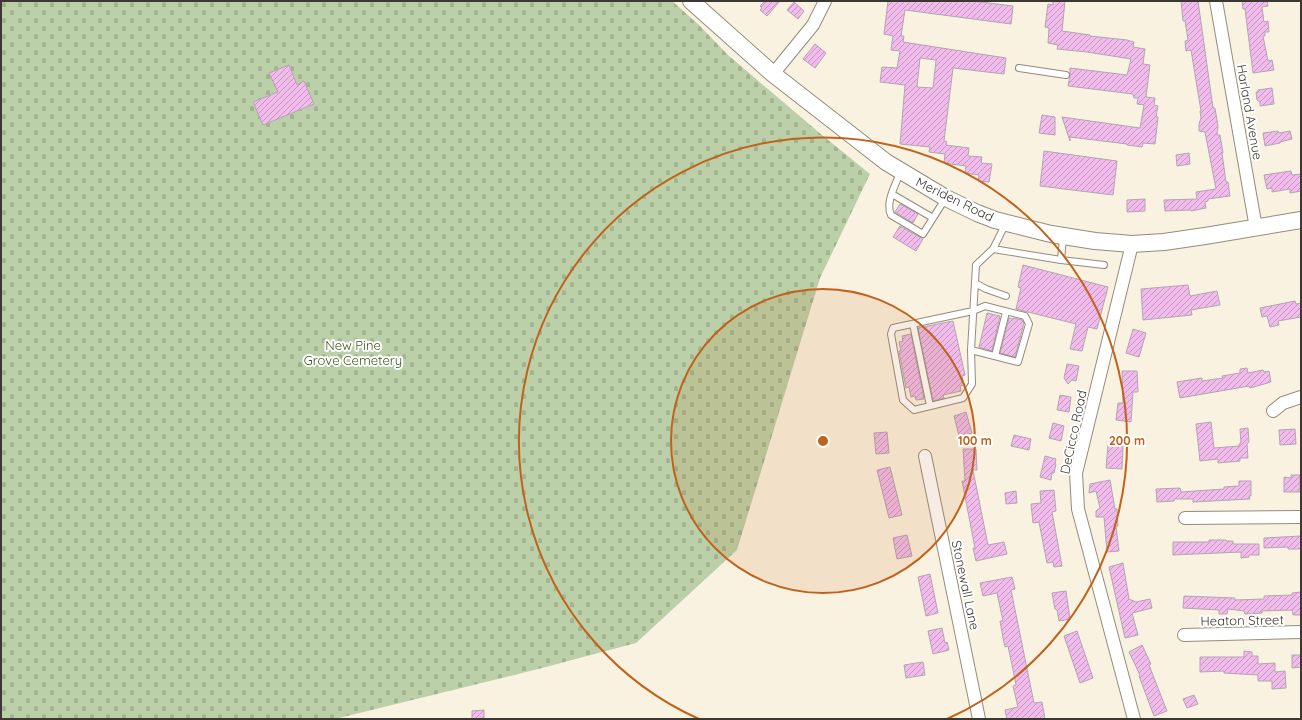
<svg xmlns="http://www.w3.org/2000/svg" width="1302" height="720" font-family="Quicksand,sans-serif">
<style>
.cemetery{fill:url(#cemetery-stones)}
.building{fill:url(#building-hatch);stroke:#b3a5b1;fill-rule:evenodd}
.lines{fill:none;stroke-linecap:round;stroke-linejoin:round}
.service-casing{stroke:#938c7c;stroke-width:8}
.minor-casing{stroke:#938c7c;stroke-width:14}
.secondary-casing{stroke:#938c7c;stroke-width:18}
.service{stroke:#fff;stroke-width:6}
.minor{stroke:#fff;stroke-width:12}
.secondary{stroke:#fff;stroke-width:16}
.ring{fill:none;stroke:#c1621b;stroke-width:2}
.labels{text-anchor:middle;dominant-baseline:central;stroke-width:4;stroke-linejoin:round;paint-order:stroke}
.street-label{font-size:13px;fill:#3b3831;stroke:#fff}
.park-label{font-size:13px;fill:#3a5516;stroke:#fff}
.centre{fill:#c1621b;stroke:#fff;stroke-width:2}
.ring-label{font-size:12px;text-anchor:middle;font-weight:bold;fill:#c1621b;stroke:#fff;stroke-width:4;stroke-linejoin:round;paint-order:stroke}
</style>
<defs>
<pattern id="cemetery-stones" width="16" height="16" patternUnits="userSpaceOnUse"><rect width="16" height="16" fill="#bbd0a8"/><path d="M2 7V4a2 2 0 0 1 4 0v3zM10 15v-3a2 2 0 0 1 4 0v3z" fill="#a2b391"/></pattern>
<pattern id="building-hatch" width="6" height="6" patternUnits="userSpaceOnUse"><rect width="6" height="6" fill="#f1bbeb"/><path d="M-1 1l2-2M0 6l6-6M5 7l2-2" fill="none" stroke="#c499bf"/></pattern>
</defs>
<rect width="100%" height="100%" fill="#faf2e1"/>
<path class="cemetery" d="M1 1H672L699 25 728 55 822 135 870 174 820 278 737 550 636 643 542 668 335 719H1Z"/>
<path class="building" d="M765 1H780L767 16 760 10 762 8 760 6Z
M888 1H973L1013 6 1011 24 905 10 901 36H904L903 42 1006 58 1004 74 953 68 944 141 947 142 946 145 969 148 968 156 982 157 981 163 992 164 989 182 978 181 979 175 965 173 966 166 944 163 945 154 929 152 930 147 900 144 905 85 880 82 882 67 897 68 900 51 891 50 893 36 884 34ZM920 58 936 60 933 88 917 87Z
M1053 1H1065L1062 31 1090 35V36L1127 40 1134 42 1133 47 1145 49 1143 64 1150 65 1146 97 1155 98 1154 105 1158 106 1156 117H1158L1155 144 1143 143 1142 147 1127 145V144L1070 137V141L1062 117 1140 128 1144 105 1137 104 1138 98H1134L1133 94 1068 86 1070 75V68L1127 75 1131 59 1087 52 1057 49 1058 45 1048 43 1049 28 1045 27 1048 4 1053 5Z
M1181 1H1198L1213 108H1215L1218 126 1217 135H1220L1223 153H1222L1226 182H1228L1230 196 1208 199V201L1205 202 1206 208 1191 211V210L1165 211 1164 200 1197 199 1196 192 1216 189 1205 132 1199 131V124L1201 118 1200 111H1201L1191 50 1186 51 1185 41 1188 40 1185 21H1183Z
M1242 1H1267L1268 6 1262 7 1264 22 1268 21 1269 32H1265V36H1263L1268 61 1272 60 1274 70 1253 73 1245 9H1243Z
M794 2 804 11 798 19 787 10Z
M815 44 826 53 815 68 803 59Z
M289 65 297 85 304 81 314 104 263 125 253 102 278 92 269 73Z
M1272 88 1274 104 1260 106V102L1257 100 1256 92H1258V90Z
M1042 115 1055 117V135L1039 133Z
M1278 131 1279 133 1290 131 1292 139 1280 142V143L1265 146 1263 133Z
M1044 151 1117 161 1113 195 1040 186Z
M1189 153 1190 164 1177 166 1176 155Z
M1291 171 1292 175 1301 174V191L1290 193V189L1272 192V188L1267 189 1264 175Z
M1145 199V211L1127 212V200Z
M900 204 918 214 913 223 895 212Z
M900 226 923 239 916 251 893 237Z
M1023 265 1108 287 1097 329 1088 327 1082 351 1070 349 1076 324 1016 309 1021 288 1018 287Z
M1188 285 1190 296 1217 291 1220 305 1191 310 1192 315 1143 320 1141 289Z
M1295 301 1296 304 1301 303V317L1278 321 1279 325 1270 327 1267 316 1262 317 1260 308Z
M987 313 1000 316 992 351 979 347Z
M1009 318 1013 319V318L1022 320 1024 323 1015 357 1000 353Z
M953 321 965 375 962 376 964 385 960 386 961 391 943 395 944 398 933 401 918 328Z
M1133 329 1146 333 1139 357 1126 353Z
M911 334 924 399 916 400 915 396 911 397 909 387 906 388 899 351H901L899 342 903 341 902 336Z
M1067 364 1079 366 1076 381 1072 380 1068 384 1064 378Z
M1247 368 1248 373 1263 370 1264 372 1269 371 1271 382 1250 388 1249 386 1180 398 1177 382 1202 378V381L1223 378 1222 376 1240 373V369Z
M1122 371H1137L1138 392H1133L1131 422 1116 420 1118 403H1123Z
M1060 395 1071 397 1069 412 1057 410Z
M966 412 972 433 959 436 954 416Z
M1211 422 1214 448 1239 446V444L1241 443 1240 429 1248 428 1249 442 1247 444 1248 458H1240V461L1218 463V459L1200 461 1196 424Z
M1053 423 1064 426 1061 441 1049 438Z
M1295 429 1296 444 1280 445 1279 430Z
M887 432 889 453 876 454 874 433Z
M1014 435 1031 439 1029 450 1011 446Z
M1108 445 1123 446 1122 469 1106 468Z
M963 449H976L977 470H973L988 545 1004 542 1007 554 976 561 973 548H975L962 481H965Z
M1045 456 1056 459 1055 464H1056L1054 473H1052L1051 480 1040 477Z
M890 467 902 515 889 518 877 470Z
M1291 475H1300V492H1284V477L1291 478Z
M1110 480 1115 509H1117L1118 526H1116L1119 551 1107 552 1104 517H1096V511L1100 508 1096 491 1089 493 1090 484Z
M1239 481H1251V496H1249L1250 499 1193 502V499H1174V501L1157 502 1156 489 1180 488 1181 492 1224 489V487L1239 486Z
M1054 490 1056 511 1052 512 1062 566 1054 567 1053 562 1047 563 1039 522 1033 523 1031 504 1041 503 1040 491Z
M1016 491 1017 503 1006 504 1005 493Z
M907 535 912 556 897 559 893 538Z
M1301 536V549H1288V547L1264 548V538Z
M1209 540H1226V541H1233V544H1259V555H1249V557L1241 558V552L1173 555V542H1209Z
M1123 563 1129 599 1136 602 1150 599 1152 608 1132 613 1138 635 1125 638 1109 567Z
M930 574 938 613 926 616 918 577Z
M1012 577 1015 589 1011 590 1034 703 1042 702 1045 719H1007L1005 710 1018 707 1013 686 1016 685 1013 670 1008 646 1005 647 1003 638 1000 621H1003L997 593 983 596 980 583Z
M1066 591 1070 619 1059 621 1057 610 1055 609 1052 593Z
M1301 592V615H1293L1292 610 1262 611V613L1245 614 1244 611 1228 609 1227 614H1219V610L1183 608 1184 596 1235 598V600L1264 599V596L1292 595V593Z
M942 628 945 643 947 642 949 650 933 654 928 631Z
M1077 631 1093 678 1080 683 1064 636Z
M1142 645 1151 664 1149 665 1167 711 1154 716 1139 676 1140 675 1129 652Z
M1244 651 1252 652V656H1258V664L1275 663V672L1285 671 1286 688 1272 689V681H1258V675L1224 673V671L1200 672V657H1244Z
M1292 655H1301V667L1292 668Z
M923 662 925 675 906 678 904 665Z
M1194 695 1198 704 1187 708 1183 699Z
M484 710V719H472V711Z"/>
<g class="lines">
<g class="service-casing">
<path id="service" d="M1019 68 1066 75
M901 171C896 184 885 202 891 215L923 234 945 199
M892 194 933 218
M1006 223 993 249 1061 260 1063 237
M1061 260 1104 265
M975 283 986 289 1006 296
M913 324 930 406
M971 350 1018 362 1029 324 1025 316 985 306 973 311 893 328 891 334 903 400 914 410 963 398 972 384 971 350 976 265 993 249
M995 356 1006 312"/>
</g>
<g class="minor-casing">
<path id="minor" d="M1216 1 1256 228
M773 74 813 25 825 1
M1132 244 1076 473 1078 509 1134 719
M1273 411 1283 403 1301 397
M925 456 979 719
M1185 518 1301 517
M1184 635 1301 632"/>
</g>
<g class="secondary-casing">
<path id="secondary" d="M691 1 773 74 886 162 946 198 977 213 995 220 1051 234 1095 241 1132 244 1164 242 1205 236 1301 220"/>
</g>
<use href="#service" class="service"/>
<use href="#minor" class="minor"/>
<use href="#secondary" class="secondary"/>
</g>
<circle cx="823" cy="441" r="152" fill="#c1621b" fill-opacity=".12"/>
<g class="ring">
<circle cx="823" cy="441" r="152"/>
<path d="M699 719A304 304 0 1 1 947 719"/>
</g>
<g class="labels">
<g class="street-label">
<text transform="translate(1250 112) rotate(80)">Harland Avenue</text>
<text transform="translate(955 199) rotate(26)">Meriden Road</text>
<text transform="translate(1073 432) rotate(-78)">DeCicco Road</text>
<text transform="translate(966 585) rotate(78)">Stonewall Lane</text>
<text transform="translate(1242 620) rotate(-1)">Heaton Street</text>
</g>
<g class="park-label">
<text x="353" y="345">New Pine<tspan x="353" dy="15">Grove Cemetery</tspan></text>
</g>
</g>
<circle cx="823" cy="441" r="6" class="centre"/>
<g class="ring-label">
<text x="975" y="445">100 m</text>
<text x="1127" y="445">200 m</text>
</g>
<rect width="1302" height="720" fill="none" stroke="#3b3831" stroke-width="4"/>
</svg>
